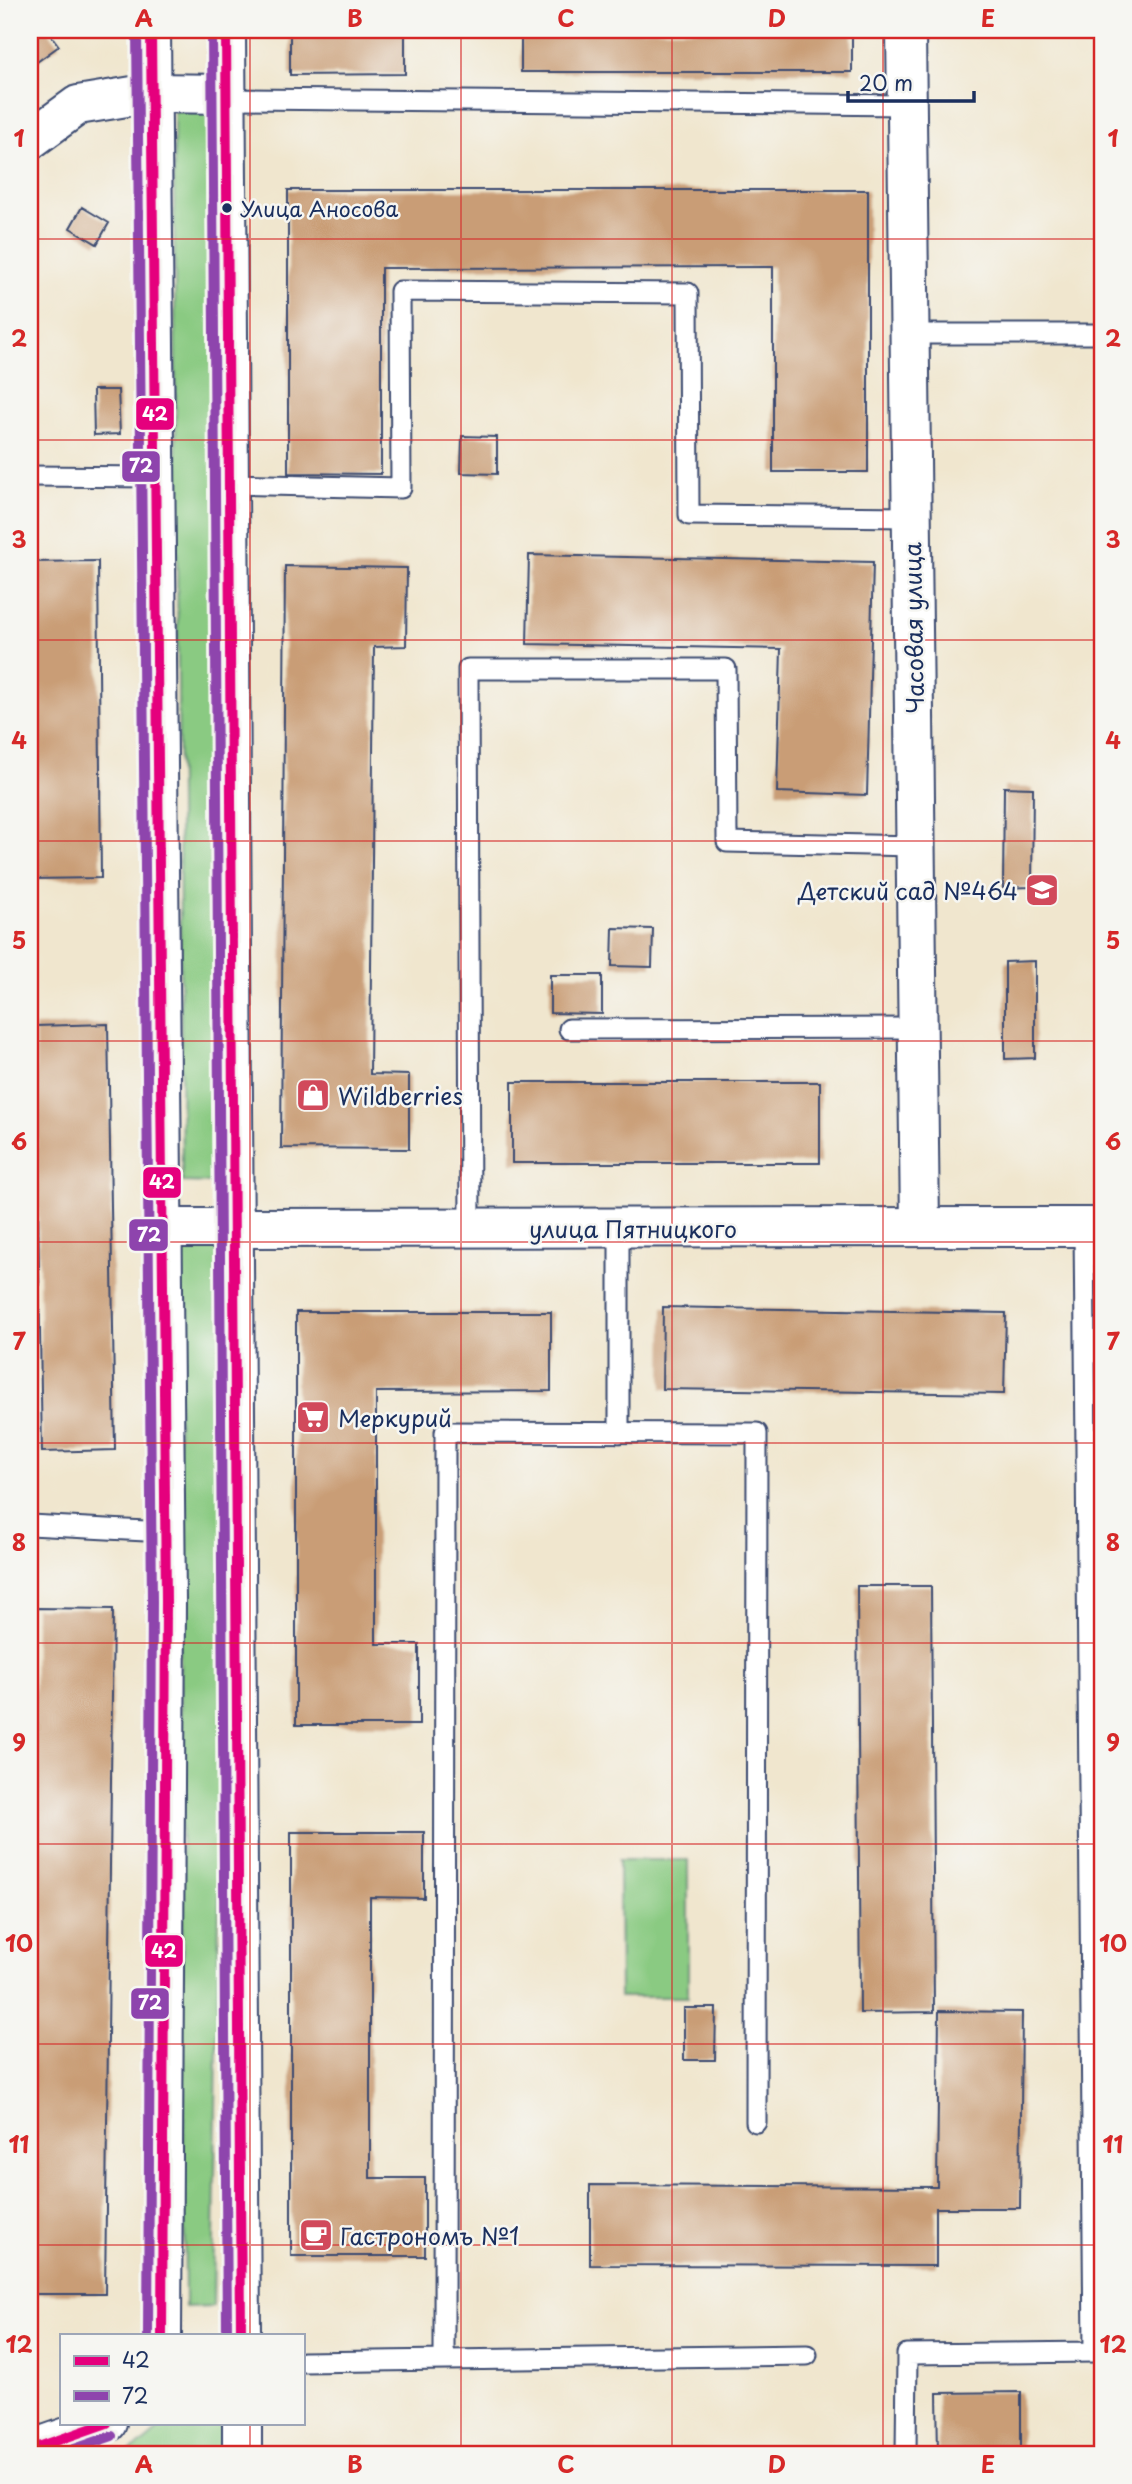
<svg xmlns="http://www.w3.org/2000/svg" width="1132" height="2484" font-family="'Playpen Sans',sans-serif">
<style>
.green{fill:#8aca82;stroke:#527c70;stroke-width:2}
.building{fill:#c99d76}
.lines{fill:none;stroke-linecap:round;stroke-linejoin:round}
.lane-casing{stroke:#3b4a6f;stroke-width:23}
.street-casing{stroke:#3b4a6f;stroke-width:42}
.secondary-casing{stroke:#3b4a6f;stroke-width:42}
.lane{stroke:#fff;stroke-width:19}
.street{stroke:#fff;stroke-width:38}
.secondary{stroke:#fff;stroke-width:38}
.bus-1-casing{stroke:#f6f6f2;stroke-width:16}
.bus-2-casing{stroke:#f6f6f2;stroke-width:16}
.bus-1{stroke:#e5007d;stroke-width:10}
.bus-2{stroke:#8e44ad;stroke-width:10}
.grid{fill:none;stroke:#d62828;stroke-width:2;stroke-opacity:0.55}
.bus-dot{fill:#1b2f5e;stroke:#f6f6f2;stroke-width:2.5}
.labels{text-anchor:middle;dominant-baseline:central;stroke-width:5;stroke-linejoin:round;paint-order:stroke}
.bus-label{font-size:21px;fill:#1b2f5e;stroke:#f6f6f2;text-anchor:start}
.street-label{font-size:23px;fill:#1b2f5e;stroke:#f6f6f2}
.poi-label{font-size:23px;fill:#1b2f5e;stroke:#f6f6f2;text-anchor:start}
.line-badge{stroke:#f6f6f2;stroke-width:2.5}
.badge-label{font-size:19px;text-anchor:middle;font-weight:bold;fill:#fff}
.neatline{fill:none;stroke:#d62828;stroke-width:2.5}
.grid-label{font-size:23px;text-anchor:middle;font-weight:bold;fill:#d62828}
</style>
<rect width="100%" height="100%" fill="#f6f6f2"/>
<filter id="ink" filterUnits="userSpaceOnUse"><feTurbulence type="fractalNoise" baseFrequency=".0143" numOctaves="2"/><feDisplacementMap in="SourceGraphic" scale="14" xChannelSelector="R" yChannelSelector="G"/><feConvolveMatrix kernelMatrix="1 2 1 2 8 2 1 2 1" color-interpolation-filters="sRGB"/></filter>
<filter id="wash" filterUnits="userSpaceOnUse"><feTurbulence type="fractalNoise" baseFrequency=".00686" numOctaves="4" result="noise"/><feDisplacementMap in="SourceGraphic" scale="28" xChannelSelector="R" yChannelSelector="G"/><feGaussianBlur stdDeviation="1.57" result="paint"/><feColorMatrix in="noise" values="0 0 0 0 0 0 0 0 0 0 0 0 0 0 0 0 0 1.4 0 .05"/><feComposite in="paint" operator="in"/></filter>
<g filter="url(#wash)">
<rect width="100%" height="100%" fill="#f0e6ce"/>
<path class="green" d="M221 109 216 1183 182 1182 174 177V111Z
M217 1245 229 1259 213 2306 185 2307 177 1259 187 1246Z
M619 1860H688V1997H620Z
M166 2423H226V2454H124L145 2441Z"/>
<g id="blocks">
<path class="building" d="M30 30H47L59 46 30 67Z
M290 30H405V74L290 75Z
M521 30H852V72H521Z
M288 190H868V472H773V267L381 268V474L288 473Z
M82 207 109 223 97 244 70 228Z
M93 390H118L120 434 94 435Z
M462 436 497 437V474L461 473Z
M529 555 873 562 867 795 777 792 781 649 527 644Z
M98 561 101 878 30 879V562Z
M285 566 407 568 406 646 374 647 370 1074 409 1075V1149L281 1148Z
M1004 787 1033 788 1032 887 1003 888Z
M613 928 653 929 652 967 612 966Z
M1035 961V1058L1005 1059V962Z
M550 975H602V1014L550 1013Z
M108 1024 115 1450 42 1452 35 1026Z
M512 1082H820V1163H512Z
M663 1307 1006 1313 1004 1394 662 1389Z
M296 1312H551V1391L376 1392V1644H419V1725H296Z
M857 1586H931L934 2012 860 2013Z
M35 1608 113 1609 105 2294H30Z
M291 1832H424V1898L370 1897V2178H425V2256H291Z
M684 2008H716L715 2060H684Z
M939 2011 1022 2012 1020 2208H936V2266L590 2265V2185L937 2187Z
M1021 2392V2454H938L937 2393Z"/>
</g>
</g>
<g filter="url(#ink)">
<use href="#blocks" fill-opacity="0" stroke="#3b4a6f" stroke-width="2"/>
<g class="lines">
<g class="lane-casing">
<path id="lane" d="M226 94 242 99 907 105
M909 334H1102
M30 476 155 477
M229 484 401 488 400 291 688 293 689 515 912 517
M569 1029 918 1028
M470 1228 468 669H726L727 842 915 846
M619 1228V1433
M30 1525 165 1532
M444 2360 445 1432 757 1433 756 2122
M303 2362 807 2355
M906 2454 907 2354 1094 2352 1084 1227"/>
</g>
<g class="street-casing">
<path id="street" d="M906 30 920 1227
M30 140 78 105 151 93 226 94
M163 1228 1102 1227"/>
</g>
<g class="secondary-casing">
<path id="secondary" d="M151 30 166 1601 162 2335
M226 30 241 2335
M242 2423V2454
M30 2450 107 2423"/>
</g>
<use href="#lane" class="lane"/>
<use href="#street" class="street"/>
<use href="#secondary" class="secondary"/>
<g class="bus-1-casing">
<path id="bus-1" d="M151 30 166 1601 162 2335
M226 30 241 2335
M30 2450 107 2423"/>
</g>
<g class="bus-2-casing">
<path id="bus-2" d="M137 30 152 1601 148 2335
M212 30 227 2335
M60 2454 112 2436"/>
</g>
<use href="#bus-1" class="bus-1"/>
<use href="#bus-2" class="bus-2"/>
</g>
</g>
<path class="grid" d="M250 30V2335M461 30V2454M672 30V2454M883 30V2454M30 239H1102M30 440H1102M30 640H1102M30 841H1102M30 1041H1102M30 1242H1102M30 1443H1102M30 1643H1102M30 1844H1102M30 2044H1102M30 2245H1102M250 2423V2454"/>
<defs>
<g id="school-square" transform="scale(1.75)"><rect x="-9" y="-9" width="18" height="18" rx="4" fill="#d1495b" stroke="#f6f6f2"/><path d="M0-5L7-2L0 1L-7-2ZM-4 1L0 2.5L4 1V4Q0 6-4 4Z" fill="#fff"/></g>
<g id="shop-square" transform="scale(1.75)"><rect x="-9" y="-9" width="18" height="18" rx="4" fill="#d1495b" stroke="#f6f6f2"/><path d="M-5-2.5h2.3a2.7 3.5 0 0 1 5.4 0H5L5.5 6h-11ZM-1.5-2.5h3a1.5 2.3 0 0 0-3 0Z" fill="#fff"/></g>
<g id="supermarket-square" transform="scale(1.75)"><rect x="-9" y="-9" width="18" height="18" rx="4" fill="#d1495b" stroke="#f6f6f2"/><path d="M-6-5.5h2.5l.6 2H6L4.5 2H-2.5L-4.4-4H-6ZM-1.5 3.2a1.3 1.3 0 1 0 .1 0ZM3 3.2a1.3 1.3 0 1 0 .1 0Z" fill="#fff"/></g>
<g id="cafe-square" transform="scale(1.75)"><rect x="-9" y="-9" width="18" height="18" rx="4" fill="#d1495b" stroke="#f6f6f2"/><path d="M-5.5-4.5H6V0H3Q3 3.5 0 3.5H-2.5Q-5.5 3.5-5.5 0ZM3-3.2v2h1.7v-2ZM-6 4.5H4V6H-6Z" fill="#fff"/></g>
</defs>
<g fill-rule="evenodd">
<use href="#school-square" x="1042" y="890"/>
<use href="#shop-square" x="313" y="1095"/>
<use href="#supermarket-square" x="313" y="1417"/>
<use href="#cafe-square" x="316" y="2235"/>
</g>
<circle class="bus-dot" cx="227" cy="208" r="6"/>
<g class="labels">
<g class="bus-label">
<text x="240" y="208">Улица Аносова</text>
</g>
<g class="street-label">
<text transform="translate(913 628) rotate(-91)">Часовая улица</text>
<text x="633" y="1228">улица Пятницкого</text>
</g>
<g class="poi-label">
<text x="1018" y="890" text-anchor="end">Детский сад №464</text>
<text x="338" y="1095">Wildberries</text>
<text x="338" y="1417">Меркурий</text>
<text x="340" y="2235">Гастрономъ №1</text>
</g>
</g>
<g class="line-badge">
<rect x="135" y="397" width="40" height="34" rx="7" fill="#e5007d"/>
<rect x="121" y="450" width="40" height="33" rx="7" fill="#8e44ad"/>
<rect x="142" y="1166" width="40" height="33" rx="7" fill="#e5007d"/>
<rect x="128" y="1218" width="41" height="34" rx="7" fill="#8e44ad"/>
<rect x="144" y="1934" width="40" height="34" rx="7" fill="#e5007d"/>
<rect x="130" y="1987" width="40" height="33" rx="7" fill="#8e44ad"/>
</g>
<g class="badge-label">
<text x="155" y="421">42</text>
<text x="141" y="473">72</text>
<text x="162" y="1189">42</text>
<text x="149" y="1242">72</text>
<text x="164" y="1958">42</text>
<text x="150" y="2010">72</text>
</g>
<rect width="1132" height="2484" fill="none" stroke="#f6f6f2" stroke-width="77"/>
<rect x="60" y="2334" width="245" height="91" fill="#f6f6f2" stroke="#9ea6b7" stroke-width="2"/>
<rect x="74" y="2356" width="35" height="10" fill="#e5007d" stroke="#9ea6b7" stroke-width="2"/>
<text x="122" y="2368" font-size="21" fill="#1b2f5e">42</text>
<rect x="74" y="2391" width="35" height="10" fill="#8e44ad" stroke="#9ea6b7" stroke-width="2"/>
<text x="122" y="2404" font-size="21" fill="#1b2f5e">72</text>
<path d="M848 91v10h126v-10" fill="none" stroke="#1b2f5e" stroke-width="3.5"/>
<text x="859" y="91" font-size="21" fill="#1b2f5e" stroke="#f6f6f2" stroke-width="5" paint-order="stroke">20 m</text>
<rect x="38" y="38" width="1056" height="2408" class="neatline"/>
<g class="grid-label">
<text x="144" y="27">A</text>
<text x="355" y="27">B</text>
<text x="566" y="27">C</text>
<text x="777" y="27">D</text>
<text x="988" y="27">E</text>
<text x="19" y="147">1</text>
<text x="1113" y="147">1</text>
<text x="19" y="347">2</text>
<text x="1113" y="347">2</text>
<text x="19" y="548">3</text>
<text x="1113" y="548">3</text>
<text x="19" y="749">4</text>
<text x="1113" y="749">4</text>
<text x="19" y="949">5</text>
<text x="1113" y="949">5</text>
<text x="19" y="1150">6</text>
<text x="1113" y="1150">6</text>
<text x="19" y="1350">7</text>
<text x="1113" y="1350">7</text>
<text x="19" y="1551">8</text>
<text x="1113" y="1551">8</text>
<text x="19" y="1751">9</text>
<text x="1113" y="1751">9</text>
<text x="19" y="1952">10</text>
<text x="1113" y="1952">10</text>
<text x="19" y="2153">11</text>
<text x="1113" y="2153">11</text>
<text x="19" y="2353">12</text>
<text x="1113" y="2353">12</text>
<text x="144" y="2473">A</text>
<text x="355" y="2473">B</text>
<text x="566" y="2473">C</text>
<text x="777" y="2473">D</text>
<text x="988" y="2473">E</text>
</g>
</svg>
